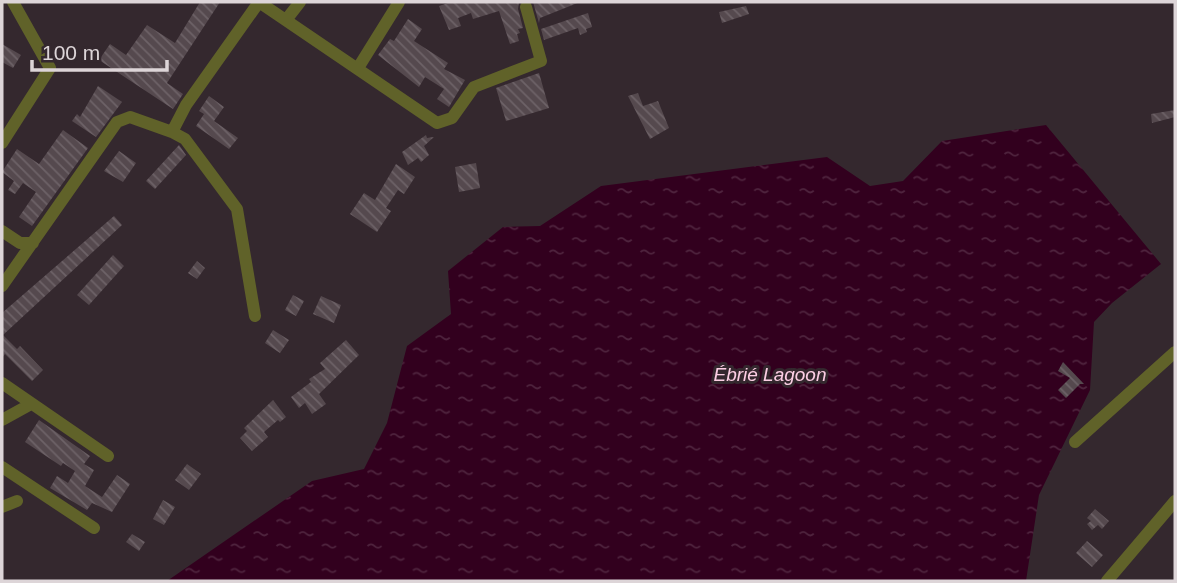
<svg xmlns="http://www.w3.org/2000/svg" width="1177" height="583" font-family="Helvetica,sans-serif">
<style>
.water{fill:url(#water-ripples)}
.building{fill:url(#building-back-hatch)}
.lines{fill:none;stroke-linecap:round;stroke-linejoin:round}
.minor{stroke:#606229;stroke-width:12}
.labels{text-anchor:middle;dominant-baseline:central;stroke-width:6;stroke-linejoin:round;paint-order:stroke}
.water-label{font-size:19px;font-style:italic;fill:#fccee4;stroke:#34282e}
</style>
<defs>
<pattern id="water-ripples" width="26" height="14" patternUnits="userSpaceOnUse" patternTransform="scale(1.75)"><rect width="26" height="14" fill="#32001e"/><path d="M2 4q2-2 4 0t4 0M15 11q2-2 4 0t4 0" fill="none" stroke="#4f243e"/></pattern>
<pattern id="building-back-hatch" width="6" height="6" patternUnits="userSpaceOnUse" patternTransform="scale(1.75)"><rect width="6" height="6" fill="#55494e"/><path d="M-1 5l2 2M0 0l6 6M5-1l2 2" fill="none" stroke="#6d6267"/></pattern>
</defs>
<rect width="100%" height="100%" fill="#34282e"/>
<path class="water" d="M1046 125 1161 264 1112 303 1094 322 1090 390 1039 495 1026 581H167L312 481 364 469 387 423 407 346 451 314 448 271 503 227 540 226 601 186 827 157 870 186 903 181 942 141Z"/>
<path class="building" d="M200 2H220L167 83 183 94 173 109 99 60 110 44 126 55 147 25 175 43Z
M451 2H519L518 9 523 28 518 29 520 33 517 34 519 41 510 44 499 11 473 19 471 13 458 18 461 26 449 30 439 6Z
M533 2H580L540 18 539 23Z
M746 6 749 14 722 23 719 12Z
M588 13 592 27 586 29 587 32 580 35 578 28 544 40 541 29Z
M408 19 422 29 414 41 448 63 444 69 465 80 449 107 437 99 444 89 425 77 419 87 378 55 390 39 394 41Z
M2 44 21 55 13 68 2 62Z
M539 73 549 108 506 121 496 88Z
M98 86 122 102 96 137 72 121 77 114 80 117Z
M638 93 643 106 658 101 669 128 650 139 628 96Z
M209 96 224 107 214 121 238 138 229 149 196 126 204 114 199 111Z
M1175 110V117L1152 123 1151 114Z
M63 130 88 148 32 226 19 217 36 192 23 183 15 194 8 190 14 181 2 172 17 149 39 164Z
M426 135 427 138 434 137 424 146 429 155 421 162 418 158 408 165 402 152Z
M179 145 186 155 155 189 146 181Z
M119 151 136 163 123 182 104 171Z
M476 163 480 188 459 192 455 167Z
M396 164 415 177 404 194 398 190 386 208 391 211 377 232 350 214 364 193 375 200Z
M114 216 122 225 3 335 17 349 20 346 43 370 32 381 5 354 2 358V313Z
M113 255 124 266 89 305 77 295Z
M197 261 205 268 197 279 188 273Z
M293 295 304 301 296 316 285 310Z
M321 296 341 305 334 323 313 314Z
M273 330 289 340 280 353 265 343Z
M346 340 359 355 319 394 326 404 312 414 305 403 299 408 291 397 311 382 309 379 325 369 320 363Z
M1063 362 1084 384H1080L1066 398 1058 390 1070 378 1058 371Z
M273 400 286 417 280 422 278 420 264 432 268 437 252 451 240 438 247 431 244 428Z
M39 420 90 456 84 464 94 470 85 486 102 497 117 475 130 484 112 512 92 503 87 510 50 488 57 476 68 483 75 471 63 463 61 466 25 442Z
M187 464 201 474 189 490 175 480Z
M163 500 175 507 164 525 153 519Z
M1095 509 1109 521 1102 529 1098 525 1092 530 1087 524 1091 521 1087 518Z
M132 534 145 542 139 551 126 542Z
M1087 541 1103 555 1092 567 1076 553Z"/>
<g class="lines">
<path class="minor" d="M259 2 437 123 452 118 474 87 541 61 526 7
M286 20 300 2
M358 68 399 2
M2 143 50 68 13 2
M2 231 20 243H33
M2 286 117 122 130 117 172 132
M255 316 237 209 185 139 172 132 186 105 259 2
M2 383 108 456
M2 420 31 404
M1075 442 1175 352
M2 467 94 528
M2 507 17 501
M1107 581 1175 501"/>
</g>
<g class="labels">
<g class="water-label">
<text x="770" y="374">Ébrié Lagoon</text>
</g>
</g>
<rect width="1177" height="583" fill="none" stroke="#ddd5d8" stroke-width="7"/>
<path d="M32 60v10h135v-10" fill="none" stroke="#ddd5d8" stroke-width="3.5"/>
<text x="42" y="60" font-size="21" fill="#ddd5d8" stroke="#34282e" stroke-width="5" paint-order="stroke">100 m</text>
</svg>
